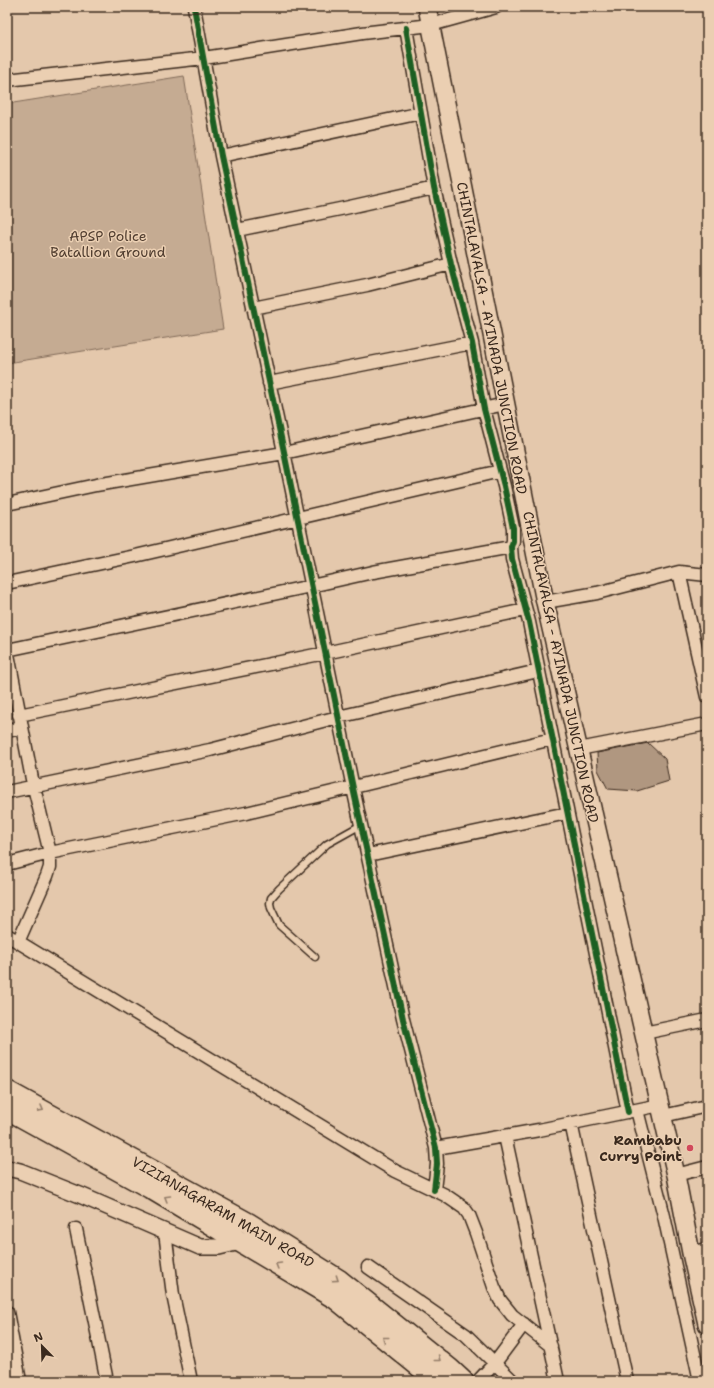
<svg xmlns="http://www.w3.org/2000/svg" width="714" height="1388" font-family="'Shantell Sans',sans-serif">
<style>
.green{fill:#c5ab92;stroke:#806a58}
.building{fill:#b09780;stroke:#3b2a1e}
.lines{fill:none;stroke-linecap:round;stroke-linejoin:round}
.service-casing{stroke:#3b2a1e;stroke-width:9}
.minor-casing{stroke:#3b2a1e;stroke-width:15}
.tertiary-casing{stroke:#3b2a1e;stroke-width:18}
.secondary-casing{stroke:#3b2a1e;stroke-width:20}
.trunk-casing{stroke:#3b2a1e;stroke-width:23}
.service{stroke:#ebcfb2;stroke-width:6}
.minor{stroke:#ebcfb2;stroke-width:12}
.tertiary{stroke:#ebcfb2;stroke-width:15}
.secondary{stroke:#ebcfb2;stroke-width:17}
.trunk{stroke:#ebcfb2;stroke-width:20}
.cycleway-casing{stroke:#ebcfb2;stroke-width:8}
.cycleway{stroke:#1b5e20;stroke-width:6}
.oneway{stroke:#937c68}
.poi-dot{fill:#d1495b;stroke:#ebcfb2;stroke-width:1.5}
.labels{text-anchor:middle;dominant-baseline:central;stroke-width:3;stroke-linejoin:round;paint-order:stroke}
.park-label{font-size:14px;fill:#503d2f;stroke:#ebcfb2}
.street-label{font-size:14px;fill:#3b2a1e;stroke:#ebcfb2}
.poi-label{font-size:14px;font-weight:bold;fill:#3b2a1e;stroke:#ebcfb2;text-anchor:end}
</style>
<rect width="100%" height="100%" fill="#e4c8ac"/>
<filter id="ink" filterUnits="userSpaceOnUse"><feTurbulence type="fractalNoise" baseFrequency=".025" numOctaves="2"/><feDisplacementMap in="SourceGraphic" scale="8" xChannelSelector="R" yChannelSelector="G"/><feConvolveMatrix kernelMatrix="1 2 1 2 8 2 1 2 1" color-interpolation-filters="sRGB"/></filter>
<g filter="url(#ink)">
<path class="green" d="M225 7H299L286 11 254 9 246 11 241 8Z
M184 76 223 329 7 363V104Z"/>
<path class="building" d="M648 743 665 759 669 781 637 791 608 789 598 770 597 753Z"/>
<g class="lines">
<g class="service-casing">
<path id="service" d="M315 957 279 925 271 908 270 903 271 898 279 889 327 844 361 825"/>
</g>
<g class="minor-casing">
<path id="minor" d="M194 7 221 156 283 447 353 788 403 1019 436 1148 437 1164 434 1190
M406 28 434 188 451 264 472 343 484 409 504 486 513 528V541L511 547 512 559 529 622 628 1112
M7 80 204 58 362 33 431 25 496 7
M221 156 421 113
M237 230 345 208 434 188
M253 308 367 285 451 264
M269 383 472 343
M7 504 96 485 284 453 505 404
M679 572 707 697
M7 583 135 556 500 471
M545 602 597 593 679 572 707 575
M7 649 32 779 50 853V867L47 876 18 942
M7 650 311 586 373 572 511 547
M19 715 325 653 525 610
M7 730 22 727
M579 749 707 724
M7 792 210 750 338 717 538 671
M368 855 567 813
M7 864 50 853 246 813 552 739
M7 935 395 1171 445 1195 464 1208 469 1215 476 1233 494 1287 500 1300 512 1315 551 1346
M644 1033 707 1020
M637 1110 664 1216 700 1381
M663 1116 707 1106
M571 1123 627 1381
M505 1136 558 1381
M436 1148 539 1130 660 1105
M676 1175 707 1167
M76 1229 107 1381
M165 1232 173 1295 191 1381
M691 1253 707 1249
M368 1267 466 1335 513 1381
M7 1312 20 1381
M478 1381 495 1363 524 1324"/>
</g>
<g class="tertiary-casing">
<path id="tertiary" d="M7 1168 20 1171 80 1195 200 1247H219L240 1242"/>
</g>
<g class="secondary-casing">
<path id="secondary" d="M427 7 545 602 676 1175 691 1253 707 1324"/>
</g>
<g class="trunk-casing">
<path id="trunk" d="M7 1091 248 1223 339 1280 450 1369 463 1381
M7 1109 150 1188 336 1299 437 1381"/>
</g>
<use href="#service" class="service"/>
<use href="#minor" class="minor"/>
<use href="#tertiary" class="tertiary"/>
<use href="#secondary" class="secondary"/>
<use href="#trunk" class="trunk"/>
<g class="cycleway-casing">
<path id="cycleway" d="M194 7 221 156 283 447 353 788 403 1019 436 1148 437 1164 434 1190
M406 28 434 188 451 264 472 343 484 409 504 486 513 528V541L511 547 512 559 529 622 628 1112"/>
</g>
<use href="#cycleway" class="cycleway"/>
</g>
<defs><path id="oneway-chevron" d="M-2-3.5L2.5 0L-2 3.5" fill="none" stroke-width="1.6" stroke-linecap="round" stroke-linejoin="round"/></defs>
<g class="oneway">
<use href="#oneway-chevron" transform="translate(41 1109) rotate(29)"/>
<use href="#oneway-chevron" transform="translate(167 1198) rotate(-149)"/>
<use href="#oneway-chevron" transform="translate(278 1265) rotate(-149)"/>
<use href="#oneway-chevron" transform="translate(336 1279) rotate(34)"/>
<use href="#oneway-chevron" transform="translate(385 1339) rotate(-141)"/>
<use href="#oneway-chevron" transform="translate(438 1359) rotate(38)"/>
</g>
</g>
<circle class="poi-dot" cx="690" cy="1148" r="4"/>
<g class="labels">
<g class="park-label">
<text x="108" y="236">APSP Police<tspan x="108" dy="16">Batallion Ground</tspan></text>
</g>
<g class="street-label">
<text transform="translate(492 338) rotate(79)">CHINTALAVALSA - AYINADA JUNCTION ROAD</text>
<text transform="translate(561 667) rotate(78)">CHINTALAVALSA - AYINADA JUNCTION ROAD</text>
<text transform="translate(223 1212) rotate(30)">VIZIANAGARAM MAIN ROAD</text>
</g>
<g class="poi-label">
<text x="682" y="1140">Rambabu<tspan x="682" dy="16">Curry Point</tspan></text>
</g>
</g>
<rect width="714" height="1388" fill="none" stroke="#ebcfb2" stroke-width="24"/>
<rect x="12" y="12" width="690" height="1364" fill="none" stroke="#3b2a1e" stroke-width="1.5" filter="url(#ink)"/>
<g transform="translate(42 1346) rotate(337)" stroke="#ebcfb2" stroke-width="3" paint-order="stroke">
<path d="M0-3L7 15L0 10L-7 15Z" fill="#3b2a1e"/>
<text y="-6" font-size="11" font-weight="bold" text-anchor="middle" fill="#3b2a1e">N</text>
</g>
</svg>
